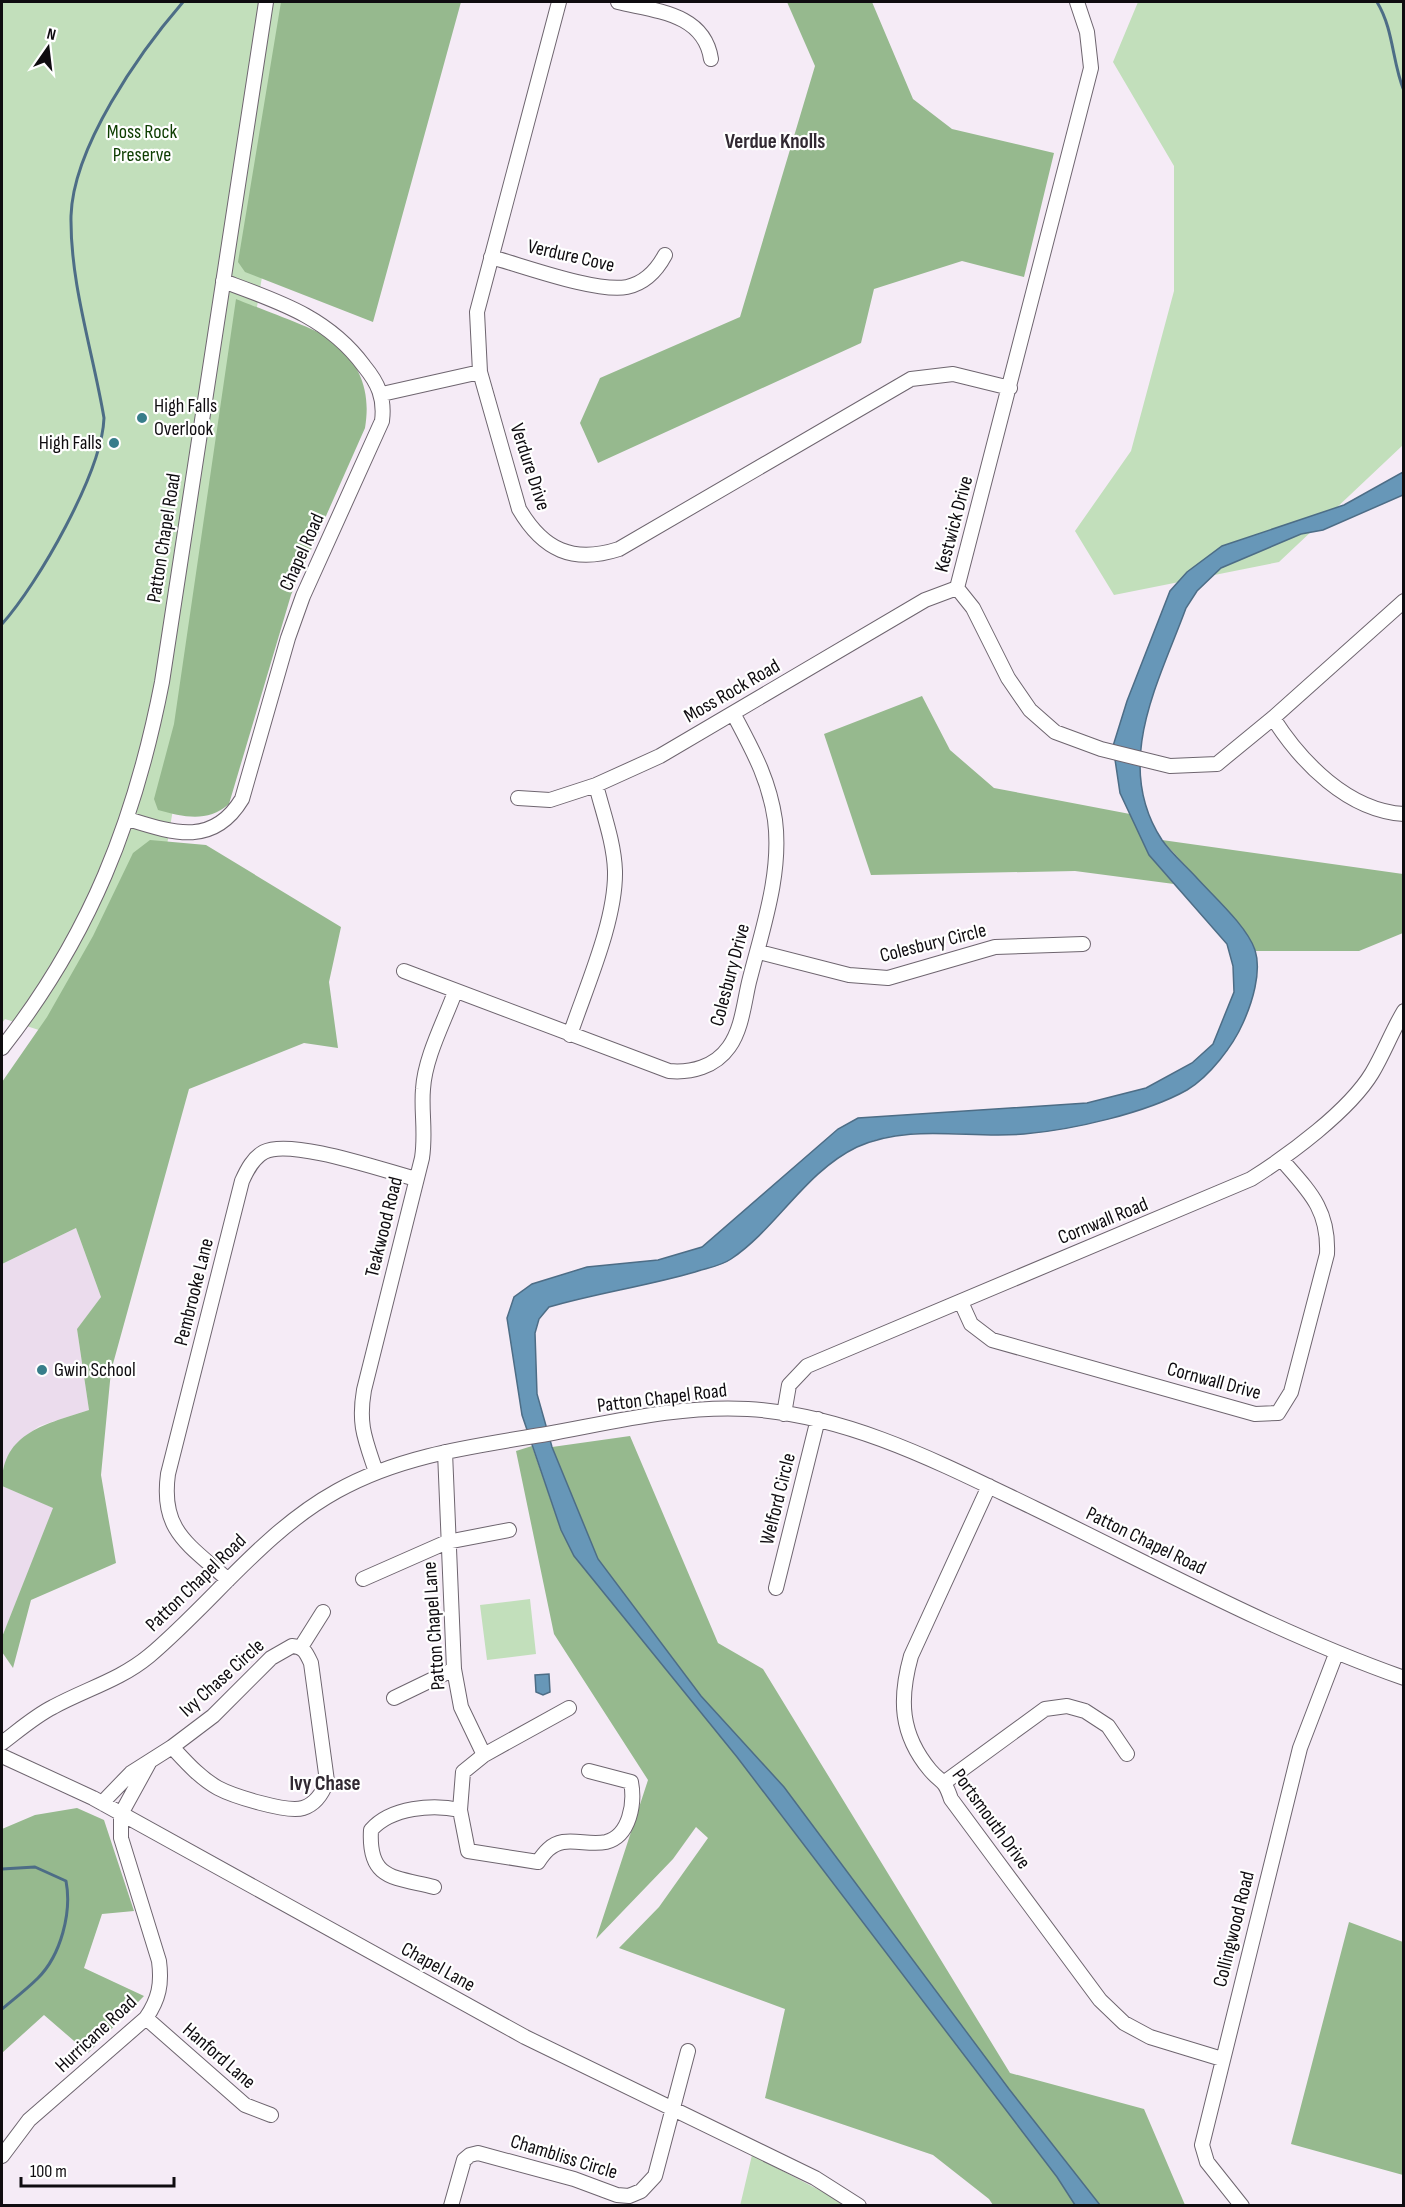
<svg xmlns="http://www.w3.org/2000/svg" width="1405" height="2207" font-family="'Sofia Sans Condensed',sans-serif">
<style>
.built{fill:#ebdced}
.green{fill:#c2dfbb}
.forest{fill:#96b98e}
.water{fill:#6797b8;stroke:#4d6d86;stroke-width:1.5}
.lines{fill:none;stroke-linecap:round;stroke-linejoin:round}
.stream{stroke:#4d6d86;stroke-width:3}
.minor-casing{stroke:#6e656f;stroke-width:16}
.minor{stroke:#fff;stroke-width:14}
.poi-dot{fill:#377d8a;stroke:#fff;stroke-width:2}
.labels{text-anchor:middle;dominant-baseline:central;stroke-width:4.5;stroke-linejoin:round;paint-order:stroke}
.park-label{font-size:20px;fill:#0d3d00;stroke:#fff}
.street-label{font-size:20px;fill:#0f0c10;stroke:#fff}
.poi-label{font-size:20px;fill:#0f0c10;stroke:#fff;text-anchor:start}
.neighbourhood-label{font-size:21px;font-weight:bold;fill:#312932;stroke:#fff}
</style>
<rect width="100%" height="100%" fill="#f5ebf6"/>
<path class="built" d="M76 1228 101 1297 77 1329 89 1410 39 1426 17 1443 2 1469V1264Z
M2 1486 54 1508 2 1637Z"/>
<path class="green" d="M2 2H308L166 851 45 1032 5 1019 2 1023Z
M1138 2H1403V445L1279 562 1114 595 1075 531 1131 451 1174 291V166L1113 62Z
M530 1599 536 1654 487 1660 480 1605Z
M752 2155 848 2205 740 2206Z"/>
<path class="forest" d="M281 2H461L373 322 245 272 238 262Z
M787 2H872L913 99 952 129 1054 153 1024 277 962 261 874 289 861 343 598 463 580 423 600 378 740 317 815 66Z
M236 299C255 307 322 331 334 341 361 366 371 392 365 428L291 595 229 804C207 823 184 817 158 810L154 799 174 724Z
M922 696 950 750 994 788 1130 814 1149 855 1174 884 1075 871 871 875 824 734Z
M150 840 206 845 341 927 329 982 338 1048 304 1043 189 1089 111 1371 101 1475 116 1563 31 1600 13 1668 2 1652V1637L53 1508 2 1486C1 1432 47 1424 89 1410L77 1329 101 1297 76 1228 2 1264V1082L47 1017 93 936 133 853Z
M1162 840 1403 874V933L1359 951H1256L1244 930Z
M630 1436 718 1643 763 1669 1010 2073 1144 2109 1185 2205H1100L1009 2089 784 1787 701 1696 598 1559 552 1447Z
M532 1446 561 1530 574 1556 737 1757 1057 2177 1075 2205H993L989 2199 933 2155 765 2098 785 2009 619 1948 659 1907 708 1838 696 1827 673 1859 596 1939 648 1780 554 1634 516 1451Z
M77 1808 104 1820 134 1911 102 1914 84 1968 144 1996 88 2053 44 2015 2 2053V1829L35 1815Z
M1349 1922 1403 1942V2175L1291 2144Z"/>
<path class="water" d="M1403 472V495L1323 530 1301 534 1221 568 1197 591 1186 608C1159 682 1112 764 1162 840 1171 853 1185 865 1196 877 1213 896 1247 926 1255 950 1262 972 1252 1003 1243 1023 1233 1046 1209 1077 1187 1090 1146 1113 1072 1130 1024 1134 969 1139 909 1123 857 1147 805 1172 777 1228 731 1259 721 1266 707 1268 695 1272 647 1286 597 1293 549 1307L539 1319 535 1333 537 1394 552 1447 598 1559 701 1696 784 1787 1009 2089 1100 2205H1075L1057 2177 737 1757 574 1556 561 1530 522 1415 507 1318 514 1297 532 1284 587 1267 658 1260 702 1247 838 1129 858 1118 1087 1103 1146 1088 1192 1063 1213 1044 1234 992 1233 966 1227 944 1149 855 1120 793 1113 746 1127 701 1170 591 1187 572 1222 546 1344 505Z
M549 1674 550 1692 543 1695 536 1692 535 1675Z"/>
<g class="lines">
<path class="stream" d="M1377 2C1394 30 1392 62 1404 91
M2 624C38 584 102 472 104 418 93 352 70 284 71 216 73 147 139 53 183 2
M2 1869 35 1867 66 1881C72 1912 61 1955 38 1978 27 1989 14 1999 2 2009"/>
<g class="minor-casing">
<path id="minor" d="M559 2 477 312 480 372 519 509C543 550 573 564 619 549L911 379 953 374 1010 388
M618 2C655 11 704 13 711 59
M1077 2 1087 32 1091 68 957 588 973 608 1008 678 1030 710 1055 732 1101 749 1170 766 1217 764 1273 718 1404 601
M491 257C524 266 597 293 627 287 645 283 657 270 665 255
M382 394 480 372
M1273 718C1301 762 1348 811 1404 814
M518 798 550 800 596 785 660 756 925 600 957 588
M128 819C173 833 213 847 242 799L288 638 303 596 382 421C385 398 378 383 364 366 328 317 277 301 223 281
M759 952 849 975 888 978 995 947 1083 944
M404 971 669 1071C691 1073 715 1067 729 1047 742 1029 744 1003 749 982 762 930 782 874 775 820 769 779 753 751 734 715
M570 1035C586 987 616 921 615 871 614 842 603 813 596 785
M2 1048C90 936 135 821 162 682L266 2
M961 1302 971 1324 992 1340 1255 1414 1278 1413 1291 1392 1327 1254C1329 1209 1309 1191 1281 1159
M784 1414 789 1385 807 1366 1251 1179C1289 1155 1349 1111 1372 1073 1384 1053 1392 1031 1404 1011
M445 1452 454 1669 461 1707 484 1755 463 1772 460 1810 468 1851 538 1862C544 1853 551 1844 563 1842 577 1840 592 1845 606 1842 630 1836 635 1803 631 1782L589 1771
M376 1472C365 1439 358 1425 364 1390L422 1158C426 1132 421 1112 423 1089 425 1057 444 1022 455 992
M989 1486 911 1656C899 1699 900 1734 930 1770 942 1784 944 1778 951 1799L1100 2000 1124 2023 1150 2037 1222 2059
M363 1579 447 1542 509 1530
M228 1580C190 1545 160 1532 168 1474L242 1181C247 1170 253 1158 264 1152 291 1138 385 1171 416 1179
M776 1588 818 1419
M292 1646C304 1647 306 1652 311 1663L327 1781C323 1792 316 1804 303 1808 287 1813 233 1796 218 1788 200 1778 186 1762 172 1747L213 1716 271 1658Z
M301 1647 323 1612
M394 1698 454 1669
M2 1743C18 1731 35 1716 53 1707 86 1689 120 1680 149 1656 213 1602 263 1532 337 1491 401 1455 475 1446 547 1434 613 1422 681 1405 748 1409 850 1415 944 1465 1034 1508 1156 1567 1276 1633 1404 1678
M484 1755 569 1708
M2 1756 93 1798 525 2037 815 2178 859 2206
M945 1782 1045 1709 1067 1706 1085 1711 1108 1726 1127 1754
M102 1803 131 1773 172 1747
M434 1887C394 1877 368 1880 371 1830 391 1807 433 1804 460 1810
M146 2018 245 2105 271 2115
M2 2156 29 2120 146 2018C159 1999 162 1984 159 1961L121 1838V1814L149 1763
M451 2206 464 2160 470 2155 478 2153 574 2179 617 2195 629 2196 641 2191 655 2176 688 2051
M1242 2206 1207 2162 1202 2145 1300 1748 1336 1654"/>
</g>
<use href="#minor" class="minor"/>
</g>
<g class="poi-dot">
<circle cx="142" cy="418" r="6"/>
<circle cx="114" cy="443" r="6"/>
<circle cx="42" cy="1370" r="6"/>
</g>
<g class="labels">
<g class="park-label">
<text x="142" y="132">Moss Rock<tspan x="142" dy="23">Preserve</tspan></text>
</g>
<g class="street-label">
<text transform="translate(571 256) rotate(13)">Verdure Cove</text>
<text transform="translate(530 467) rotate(72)">Verdure Drive</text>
<text transform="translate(954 524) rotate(-75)">Kestwick Drive</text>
<text transform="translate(164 538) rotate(-81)">Patton Chapel Road</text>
<text transform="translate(302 552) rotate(-66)">Chapel Road</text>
<text transform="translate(732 691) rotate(-30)">Moss Rock Road</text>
<text transform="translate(933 943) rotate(-14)">Colesbury Circle</text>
<text transform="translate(730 975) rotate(-75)">Colesbury Drive</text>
<text transform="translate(1103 1221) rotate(-22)">Cornwall Road</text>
<text transform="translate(384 1227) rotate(-76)">Teakwood Road</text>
<text transform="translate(194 1292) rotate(-76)">Pembrooke Lane</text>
<text transform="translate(1214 1381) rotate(15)">Cornwall Drive</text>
<text transform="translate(662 1398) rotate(-7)">Patton Chapel Road</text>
<text transform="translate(778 1499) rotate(-76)">Welford Circle</text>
<text transform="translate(1146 1541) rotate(26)">Patton Chapel Road</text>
<text transform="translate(196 1583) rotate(-44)">Patton Chapel Road</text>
<text transform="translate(434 1626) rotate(-94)">Patton Chapel Lane</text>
<text transform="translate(222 1678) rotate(-42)">Ivy Chase Circle</text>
<text transform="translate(991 1819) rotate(54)">Portsmouth Drive</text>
<text transform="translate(1234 1929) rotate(-76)">Collingwood Road</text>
<text transform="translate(438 1967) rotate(29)">Chapel Lane</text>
<text transform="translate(96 2034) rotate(-43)">Hurricane Road</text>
<text transform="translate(219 2056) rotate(41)">Hanford Lane</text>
<text transform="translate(564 2157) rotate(17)">Chambliss Circle</text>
</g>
<g class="poi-label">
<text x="154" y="406">High Falls<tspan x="154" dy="23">Overlook</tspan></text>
<text x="102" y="443" text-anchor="end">High Falls</text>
<text x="54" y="1370">Gwin School</text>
</g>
<g class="neighbourhood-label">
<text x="775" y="141">Verdue Knolls</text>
<text x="325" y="1783">Ivy Chase</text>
</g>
</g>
<rect width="1405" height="2207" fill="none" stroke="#0f0c10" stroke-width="6"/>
<g transform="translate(48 48) rotate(14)" stroke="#ffffff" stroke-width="4.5" paint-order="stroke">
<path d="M0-4.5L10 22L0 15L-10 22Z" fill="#0f0c10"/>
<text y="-9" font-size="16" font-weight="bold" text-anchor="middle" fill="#0f0c10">N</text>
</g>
<path d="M21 2177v9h153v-9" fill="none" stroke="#0f0c10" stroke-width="3"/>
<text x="30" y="2177" font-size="18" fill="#0f0c10" stroke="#ffffff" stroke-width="4.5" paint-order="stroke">100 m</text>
</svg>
